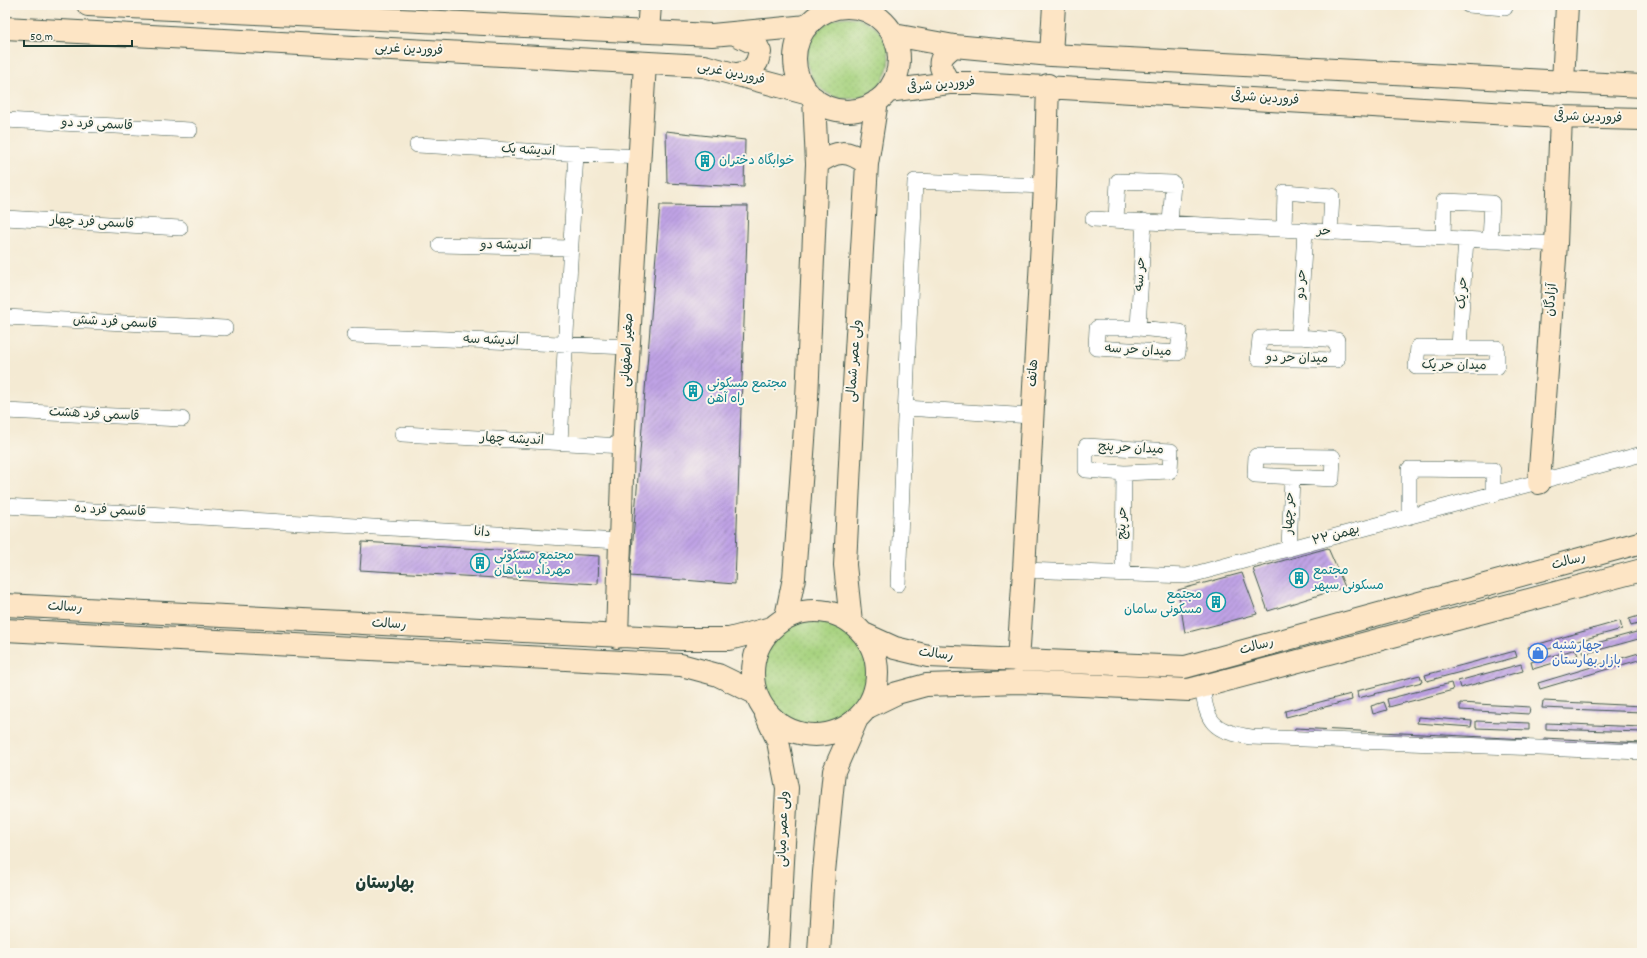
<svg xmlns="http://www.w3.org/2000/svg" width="1647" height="958" font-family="Dekko,'Playpen Sans Arabic',sans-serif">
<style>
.grass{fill:url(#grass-dots);stroke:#628859}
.building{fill:url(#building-hatch)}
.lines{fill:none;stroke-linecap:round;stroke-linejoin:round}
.street-casing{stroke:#3f574c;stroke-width:16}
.secondary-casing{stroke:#3f574c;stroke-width:24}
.street{stroke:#fff;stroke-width:15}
.secondary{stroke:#fde5c5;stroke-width:22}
.labels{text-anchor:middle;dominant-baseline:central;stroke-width:4;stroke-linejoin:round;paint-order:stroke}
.street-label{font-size:13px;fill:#1f3d34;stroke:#fbf7ec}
.culture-label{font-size:13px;fill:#0d838f;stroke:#fbf7ec;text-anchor:start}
.shop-label{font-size:13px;fill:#366cbe;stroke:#fbf7ec;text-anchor:start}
.district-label{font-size:17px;font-weight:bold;fill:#1f3d34;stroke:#fbf7ec}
</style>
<defs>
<pattern id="grass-dots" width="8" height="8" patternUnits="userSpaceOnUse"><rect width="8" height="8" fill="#a6d27e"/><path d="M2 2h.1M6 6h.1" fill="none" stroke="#8eb56e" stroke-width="1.8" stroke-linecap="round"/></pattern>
<pattern id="building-hatch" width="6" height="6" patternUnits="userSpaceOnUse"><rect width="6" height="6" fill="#bfa3e5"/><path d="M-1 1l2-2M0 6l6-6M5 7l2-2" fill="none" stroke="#9b86ba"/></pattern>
</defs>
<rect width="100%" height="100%" fill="#fbf7ec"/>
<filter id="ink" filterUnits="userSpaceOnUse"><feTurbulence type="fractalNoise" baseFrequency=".025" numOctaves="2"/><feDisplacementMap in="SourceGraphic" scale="8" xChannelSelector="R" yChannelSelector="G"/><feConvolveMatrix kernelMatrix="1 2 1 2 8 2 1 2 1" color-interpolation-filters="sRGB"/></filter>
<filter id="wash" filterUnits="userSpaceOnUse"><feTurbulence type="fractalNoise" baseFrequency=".012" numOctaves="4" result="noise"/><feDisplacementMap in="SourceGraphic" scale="16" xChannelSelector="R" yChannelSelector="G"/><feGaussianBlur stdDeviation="0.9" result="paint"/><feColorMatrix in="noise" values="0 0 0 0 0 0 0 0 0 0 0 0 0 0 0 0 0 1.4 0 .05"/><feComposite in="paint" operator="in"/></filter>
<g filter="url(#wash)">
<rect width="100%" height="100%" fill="#f4ead3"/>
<path class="grass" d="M807 58a41 41 0 1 1 82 0a41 41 0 1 1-82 0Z
M759 674a56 56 0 1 1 112 0a56 56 0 1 1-112 0Z"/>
<g id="blocks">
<path class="building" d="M666 131 745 140 744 187 667 183Z
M660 205 748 206 735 584 630 576Z
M362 542 599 556 598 584 360 570Z
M1328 548 1345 587 1268 611 1253 569Z
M1242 573 1257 614 1185 633 1178 590Z
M1642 615V623L1631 626 1629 619Z
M1620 621 1622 629 1530 654 1528 647Z
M1640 631 1642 638 1584 654 1582 647Z
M1576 649 1578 656 1533 669 1531 662Z
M1515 651 1517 657 1427 681 1425 675Z
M1642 652V659L1540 689 1538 683Z
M1521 664 1523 671 1460 688 1458 681Z
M1420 675 1422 682 1358 698 1357 691Z
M1451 683 1453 690 1389 707 1387 699Z
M1351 694 1352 700 1286 717 1285 711Z
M1543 701 1642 706V712L1542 708Z
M1384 702 1387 710 1373 714 1371 706Z
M1460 703 1530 707 1529 714 1460 710Z
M1418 717 1472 721 1471 727 1417 723Z
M1476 721 1529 723V730L1476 728Z
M1546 723 1642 727V732L1546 729Z
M1295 728 1528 739V744L1294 733Z
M1544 738 1642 743V749L1544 744Z"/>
</g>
</g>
<g filter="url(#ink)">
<use href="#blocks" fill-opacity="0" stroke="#3f574c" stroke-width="1"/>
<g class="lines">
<g class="street-casing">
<path id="street" d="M1468 5 1505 8V5
M5 120 190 130
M417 145 639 157
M5 218 180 228
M1093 219 1556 244
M1116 220 1118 181 1173 183 1170 223
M1284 229 1285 192 1332 196 1330 232
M1443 238 1444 201 1492 203 1490 241
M440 245 571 248
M5 317 225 328
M1097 328H1138L1180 332 1178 353 1096 348Z
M1138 328 1144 221
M354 335 628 347
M1299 337 1337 340V360L1258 358 1260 338Z
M1299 337 1305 230
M1418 347 1497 348V367H1416Z
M1459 347 1466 239
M906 408 1032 416
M5 411 182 419
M402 434 623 446
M560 442 576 153
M1086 446 1171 451 1170 471 1124 473 1086 470Z
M1256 456 1333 457 1332 479 1255 475Z
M5 506 619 541
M1409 517V469L1493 470V495
M1289 549 1292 478
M1024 570 1187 576 1642 454
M1123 574 1124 473
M898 584 915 181 1045 186
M1202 686C1207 723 1212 731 1251 737L1642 752"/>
</g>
<g class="secondary-casing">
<path id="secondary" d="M88 5 712 35 807 26
M795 59a52 52 0 1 1 104 0a52 52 0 1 1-104 0Z
M5 28 704 66 809 94
M648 32 650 5
M733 33 756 44 760 52 757 62 751 71 738 74
M894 35 954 46 1051 55 1642 86
M1051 55 1054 5
M1563 82 1567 5
M949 83C938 65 936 59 954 46
M888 91 949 83H977L1561 117 1642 119
M817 164C836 150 848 149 867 164
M1539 483 1556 244 1561 117
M5 605 681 639H729L771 628
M753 673a62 62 0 1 1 124 0a62 62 0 1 1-124 0Z
M786 617 794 578 807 399 817 164 814 98
M851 622 845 565 853 402 867 164 877 101
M5 630 681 665 718 675 755 693
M864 634 895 648 928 656 1185 667 1642 542
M617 637 623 446 645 63
M1018 661 1024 570 1045 186 1048 85
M868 707 897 693 926 685 1018 682 1189 690 1642 570
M766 715 778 741 787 788 778 953
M819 953 824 872 834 771 856 721"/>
</g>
<use href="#street" class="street"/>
<use href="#secondary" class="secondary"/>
</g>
</g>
<defs>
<g id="building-ring" transform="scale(1)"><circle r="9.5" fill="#fbf7ec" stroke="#0f9aa8" stroke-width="1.5"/><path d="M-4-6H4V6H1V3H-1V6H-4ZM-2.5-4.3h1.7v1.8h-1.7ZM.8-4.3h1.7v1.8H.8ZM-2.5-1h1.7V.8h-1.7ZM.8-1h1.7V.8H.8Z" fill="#0f9aa8"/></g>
<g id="shop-ring" transform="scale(1)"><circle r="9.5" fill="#fbf7ec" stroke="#3f7fe0" stroke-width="1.5"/><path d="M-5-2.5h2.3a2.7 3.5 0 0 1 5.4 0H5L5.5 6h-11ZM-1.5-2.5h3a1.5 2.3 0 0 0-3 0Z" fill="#3f7fe0"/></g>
</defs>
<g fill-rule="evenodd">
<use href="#building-ring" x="705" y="161"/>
<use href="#building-ring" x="693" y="391"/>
<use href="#building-ring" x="480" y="563"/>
<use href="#building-ring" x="1299" y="578"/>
<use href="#building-ring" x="1216" y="602"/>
<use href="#shop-ring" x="1538" y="653"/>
</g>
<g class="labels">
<g class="street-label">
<text transform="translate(409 50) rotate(3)">فروردین غربی</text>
<text transform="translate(731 74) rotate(12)">فروردین غربی</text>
<text transform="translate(941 86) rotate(-5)">فروردین شرقی</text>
<text transform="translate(1265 99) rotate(4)">فروردین شرقی</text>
<text transform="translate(1588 118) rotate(2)">فروردین شرقی</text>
<text transform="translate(97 125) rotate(3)">قاسمی فرد دو</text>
<text transform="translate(528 151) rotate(3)">اندیشه یک</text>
<text transform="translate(92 223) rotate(3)">قاسمی فرد چهار</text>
<text transform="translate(1324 232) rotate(3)">حر</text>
<text transform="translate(506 246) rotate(1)">اندیشه دو</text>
<text transform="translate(1141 274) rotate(-87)">حر سه</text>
<text transform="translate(1302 284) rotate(-87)">حر دو</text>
<text transform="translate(1463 293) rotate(-87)">حر یک</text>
<text transform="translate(1552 300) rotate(-86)">آزادگان</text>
<text transform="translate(115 323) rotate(3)">قاسمی فرد شش</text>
<text transform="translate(491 341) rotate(2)">اندیشه سه</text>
<text transform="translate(628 350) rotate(-87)">صغیر اصفهانی</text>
<text transform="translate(1138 351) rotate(3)">میدان حر سه</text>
<text transform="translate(1297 359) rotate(1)">میدان حر دو</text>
<text transform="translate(855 361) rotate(-86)">ولی عصر شمالی</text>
<text transform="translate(1454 366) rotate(1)">میدان حر یک</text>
<text transform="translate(1034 373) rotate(-87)">هاتف</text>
<text transform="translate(94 415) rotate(3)">قاسمی فرد هشت</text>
<text transform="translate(512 440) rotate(3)">اندیشه چهار</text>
<text transform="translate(1131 449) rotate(3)">میدان حر پنج</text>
<text transform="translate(110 511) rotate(3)">قاسمی فرد ده</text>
<text transform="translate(1290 513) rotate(-88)">حر چهار</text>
<text transform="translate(1123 523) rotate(-89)">حر پنج</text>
<text transform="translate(482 533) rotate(4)">دانا</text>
<text transform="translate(1336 536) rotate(-15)">۲۲ بهمن</text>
<text transform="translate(1569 562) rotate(-15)">رسالت</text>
<text transform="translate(65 608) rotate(3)">رسالت</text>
<text transform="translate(389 625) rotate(3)">رسالت</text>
<text transform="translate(1257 647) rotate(-15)">رسالت</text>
<text transform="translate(936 655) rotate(7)">رسالت</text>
<text transform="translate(784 829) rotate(-88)">ولی عصر میانی</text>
</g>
<g class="culture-label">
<text x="719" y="161">خوابگاه دختران</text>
<text x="707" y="384">مجتمع مسکونی<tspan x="707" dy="15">راه آهن</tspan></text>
<text x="494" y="556">مجتمع مسکونی<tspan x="494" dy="15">مهرداد سپاهان</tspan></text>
<text x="1313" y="571">مجتمع<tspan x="1313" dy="15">مسکونی سپهر</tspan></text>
<text x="1202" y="595" text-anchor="end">مجتمع<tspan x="1202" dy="15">مسکونی سامان</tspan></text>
</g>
<g class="shop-label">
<text x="1552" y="646">چهارشنبه<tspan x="1552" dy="15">بازار بهارستان</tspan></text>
</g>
<g class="district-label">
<text x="385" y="885">بهارستان</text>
</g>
</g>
<rect width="1647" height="958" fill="none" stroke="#fbf7ec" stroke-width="20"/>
<path d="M24 40v6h108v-6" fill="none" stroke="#1f3d34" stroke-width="2"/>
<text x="30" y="40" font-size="12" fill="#1f3d34" stroke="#fbf7ec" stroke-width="3" paint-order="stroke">50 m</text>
</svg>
